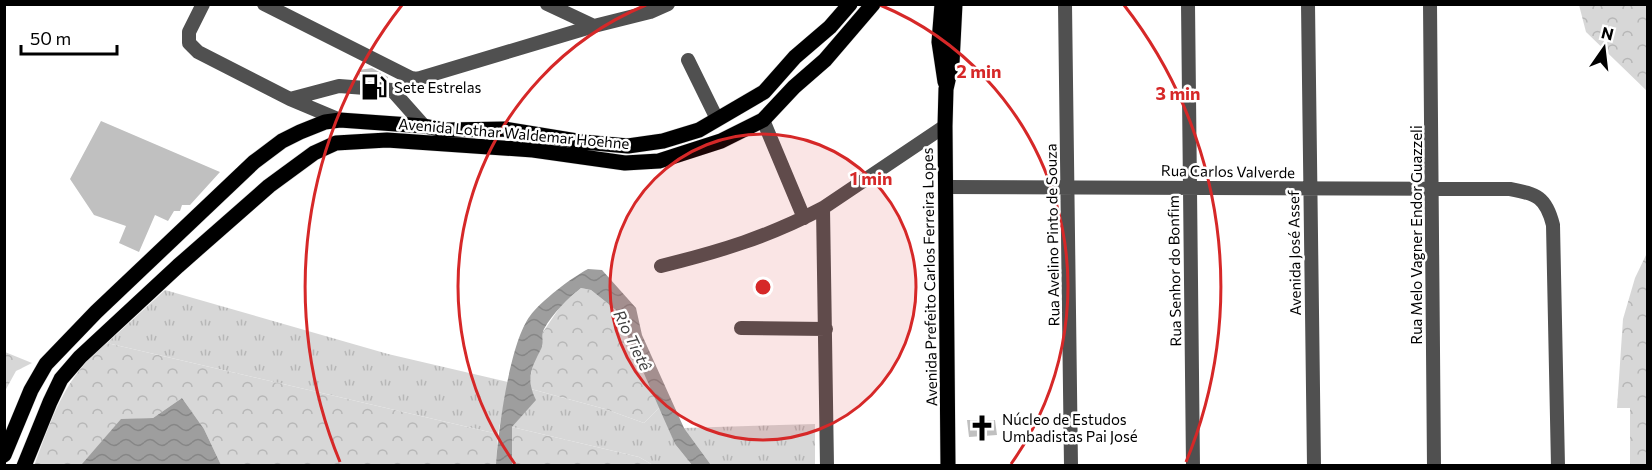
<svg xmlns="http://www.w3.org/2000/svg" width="1652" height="470" font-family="Commissioner,sans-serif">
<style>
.grass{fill:url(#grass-tufts)}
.forest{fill:url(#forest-crowns)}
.water{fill:url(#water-waves)}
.building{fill:#c0c0c0}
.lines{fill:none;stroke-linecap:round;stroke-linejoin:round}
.major-casing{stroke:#dbdbdb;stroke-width:16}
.minor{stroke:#505050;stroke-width:14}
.major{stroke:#000;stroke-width:15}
.ring{fill:none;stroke:#d62828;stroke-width:3}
.labels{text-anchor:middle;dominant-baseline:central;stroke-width:5;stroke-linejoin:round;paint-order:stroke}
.poi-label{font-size:15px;fill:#000;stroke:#fff;text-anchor:start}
.street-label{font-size:15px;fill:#000;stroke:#fff}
.water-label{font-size:16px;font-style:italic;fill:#3f3f3f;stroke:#fff}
.centre{fill:#d62828;stroke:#fff;stroke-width:3}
.ring-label{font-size:18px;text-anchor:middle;font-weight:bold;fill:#d62828;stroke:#fff;stroke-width:5;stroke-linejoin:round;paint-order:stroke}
</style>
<defs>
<pattern id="grass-tufts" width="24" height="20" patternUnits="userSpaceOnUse" patternTransform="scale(1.5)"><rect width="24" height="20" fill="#d7d7d7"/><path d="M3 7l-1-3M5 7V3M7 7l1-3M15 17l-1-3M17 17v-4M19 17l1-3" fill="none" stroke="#b7b7b7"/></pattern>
<pattern id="forest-crowns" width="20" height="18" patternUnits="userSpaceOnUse" patternTransform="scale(1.5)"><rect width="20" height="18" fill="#d7d7d7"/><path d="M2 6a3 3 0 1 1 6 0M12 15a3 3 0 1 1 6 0" fill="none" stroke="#b7b7b7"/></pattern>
<pattern id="water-waves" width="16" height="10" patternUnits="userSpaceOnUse" patternTransform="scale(1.5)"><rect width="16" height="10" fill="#9e9e9e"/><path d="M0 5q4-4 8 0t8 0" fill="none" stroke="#868686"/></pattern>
</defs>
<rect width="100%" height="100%" fill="#fff"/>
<path class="grass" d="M165 290 388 354 508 382 498 434 107 343Z
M531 389 605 409 644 423 660 407 675 444 692 465H653L639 457 512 427 535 400Z
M815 424V465H711L684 428Z"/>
<path class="forest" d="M1579 5H1647V91L1586 32Z
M1647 253V465H1630V408H1617L1623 319 1635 278Z
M581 288 591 290 616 310 660 407 644 423 605 409 531 389 530 378 535 358 543 345V332L562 304Z
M107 343 498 434 496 465H221L204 429 182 398 153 418 121 420 81 465 34 466C52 418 65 375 107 343Z
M5 352 32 363 16 371 5 391Z
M512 427 639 457 653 465 512 466Z"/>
<path class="water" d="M588 269 602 270 636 308 642 335 684 428 711 465H692L675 444 616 310 591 290 581 288C567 299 553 313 544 329 541 335 544 342 542 347 532 367 525 378 536 400L512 427V465H496C498 431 510 342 530 316 541 301 571 278 588 269Z
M182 398 204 429 221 465H81L121 419 153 418Z"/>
<path class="building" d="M372 68 388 77V81L360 79 359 70Z
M101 121 220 172 190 205H182L180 211H174L168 221 155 215 139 252 119 243 126 226 94 215 70 179Z
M967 420H995L997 435 969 437Z"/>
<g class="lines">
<g class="major-casing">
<path id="major" d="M942 4 939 42 945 82
M4 455 31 390 46 364 96 312 254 162 282 141 300 132 325 122 340 120 424 126 445 130 505 129 583 142 628 146 663 141 699 130 764 92 795 57 830 27 850 4
M24 466 50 402 61 379 80 357 178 266 269 186 314 153 336 143 387 140 533 150 625 163 659 161 721 141 763 120 794 87 825 60 873 4
M948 466 945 126 946 89 952 63 955 4"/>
</g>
<path class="minor" d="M203 4 189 32V43L198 52 290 99 340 120
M264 4 411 78 417 79 594 26 650 12 668 4
M547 4 594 26
M1065 4 1071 466
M1188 4 1193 466
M1308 4 1314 466
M1430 4 1434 466
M688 60 717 119
M290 99 339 86 392 90 424 126
M763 120 804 218
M946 187 1510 189C1537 194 1546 197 1553 225L1558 466
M823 208 827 466
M661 266C721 251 768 237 823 208L945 126
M741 328 826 329"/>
<use href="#major" class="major"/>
</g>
<circle cx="763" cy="287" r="153" fill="#d62828" fill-opacity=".12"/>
<g class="ring">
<circle cx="763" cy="287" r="153"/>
<path d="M515 464A305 305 0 0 1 646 5M880 5A305 305 0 0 1 1011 464"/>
<path d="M340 462A458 458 0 0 1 402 5M1124 5A458 458 0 0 1 1186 462"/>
</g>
<defs>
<g id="fuel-bare" transform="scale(2.07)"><path d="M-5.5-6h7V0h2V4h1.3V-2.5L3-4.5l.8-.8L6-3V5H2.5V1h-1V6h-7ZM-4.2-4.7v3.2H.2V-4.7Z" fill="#000" stroke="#fff" stroke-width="2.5" paint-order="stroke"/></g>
<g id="church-bare" transform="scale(2.07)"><path d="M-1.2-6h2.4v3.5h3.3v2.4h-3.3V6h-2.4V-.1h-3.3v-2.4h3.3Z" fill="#000" stroke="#fff" stroke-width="2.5" paint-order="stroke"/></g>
</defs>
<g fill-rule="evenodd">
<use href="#fuel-bare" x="374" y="87"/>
<use href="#church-bare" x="982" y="428"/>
</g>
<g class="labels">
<g class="poi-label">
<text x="394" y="87">Sete Estrelas</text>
<text x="1002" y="419">Núcleo de Estudos<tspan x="1002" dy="17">Umbadistas Pai José</tspan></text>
</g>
<g class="street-label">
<text transform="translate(514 133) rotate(5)">Avenida Lothar Waldemar Hoehne</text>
<text transform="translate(1228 171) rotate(1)">Rua Carlos Valverde</text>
<text transform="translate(1052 235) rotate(-91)">Rua Avelino Pinto de Souza</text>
<text transform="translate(1416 235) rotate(-90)">Rua Melo Vagner Endor Guazzeli</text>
<text transform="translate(1294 253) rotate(-91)">Avenida José Assef</text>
<text transform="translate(1174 271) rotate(-91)">Rua Senhor do Bonfim</text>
<text transform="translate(929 277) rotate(-91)">Avenida Prefeito Carlos Ferreira Lopes</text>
</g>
<g class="water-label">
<text transform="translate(633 340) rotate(64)">Rio Tietê</text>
</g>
</g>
<circle cx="763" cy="287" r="9" class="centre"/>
<g class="ring-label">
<text x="979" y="78">2 min</text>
<text x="1178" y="100">3 min</text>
<text x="871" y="185">1 min</text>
</g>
<rect width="1652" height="470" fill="none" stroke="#000000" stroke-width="12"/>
<g transform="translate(1604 48) rotate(14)" stroke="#ffffff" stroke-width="4.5" paint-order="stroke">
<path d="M0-4.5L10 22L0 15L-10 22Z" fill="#000000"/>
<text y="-9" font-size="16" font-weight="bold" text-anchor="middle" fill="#000000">N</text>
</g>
<path d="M21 45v9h96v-9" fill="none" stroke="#000000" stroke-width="3"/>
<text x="30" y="45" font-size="18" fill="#000000" stroke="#ffffff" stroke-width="4.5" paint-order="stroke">50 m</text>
</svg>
